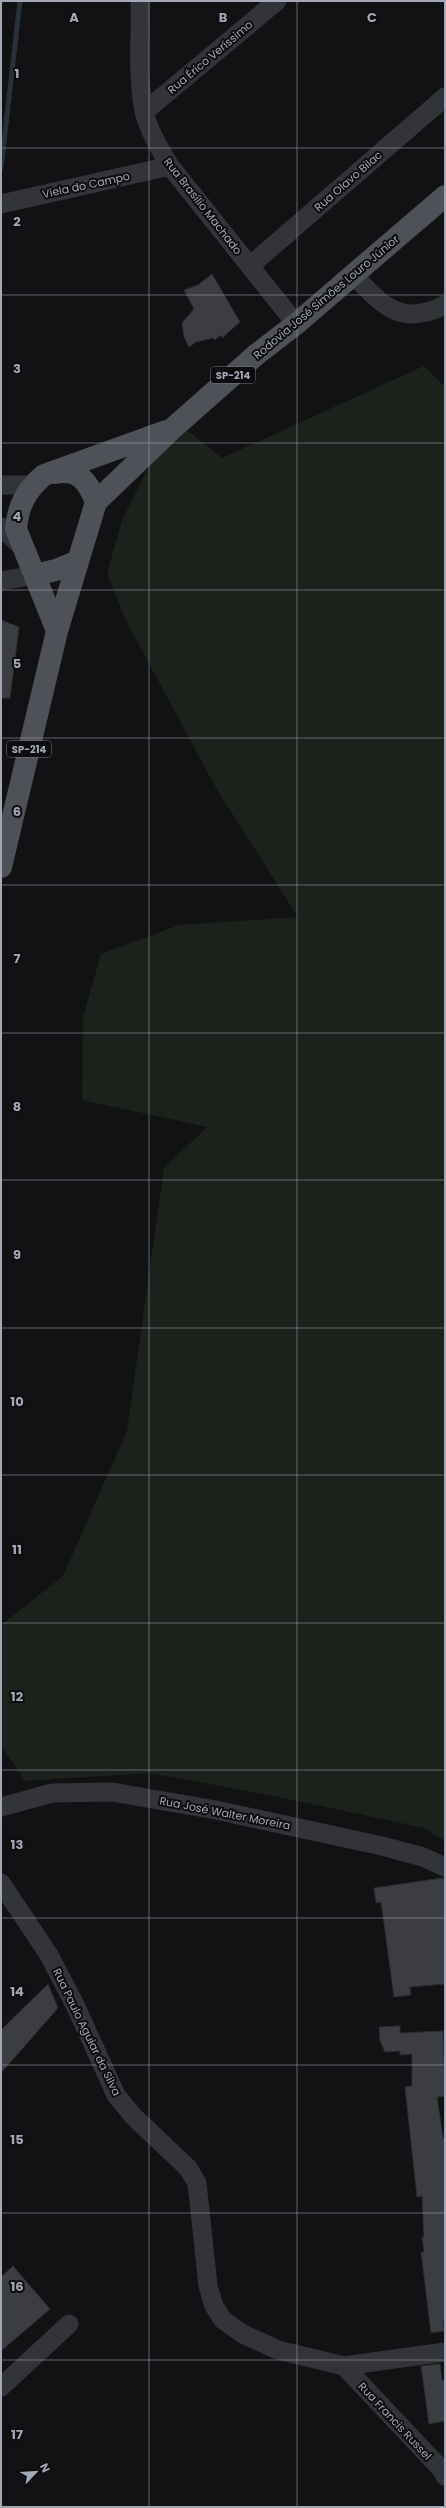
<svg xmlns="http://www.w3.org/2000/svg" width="446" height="2508" font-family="Poppins,sans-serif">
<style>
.green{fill:#1a221b}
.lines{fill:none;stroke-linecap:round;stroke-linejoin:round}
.stream{stroke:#283139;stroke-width:5}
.building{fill:#3c3d42;stroke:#2c2c30}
.street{stroke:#333439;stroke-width:19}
.primary{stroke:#4f5159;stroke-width:22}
.grid{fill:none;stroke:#a3a8b6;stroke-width:1;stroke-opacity:0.55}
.labels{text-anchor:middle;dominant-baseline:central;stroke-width:4;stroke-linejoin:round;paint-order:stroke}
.shield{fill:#0d0d0f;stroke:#767a84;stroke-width:1}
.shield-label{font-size:10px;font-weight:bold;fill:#a3a8b6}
.street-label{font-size:11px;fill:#a3a8b6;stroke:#0d0d0f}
.grid-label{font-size:13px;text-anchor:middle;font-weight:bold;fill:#a3a8b6;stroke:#0d0d0f;stroke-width:4;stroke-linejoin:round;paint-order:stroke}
</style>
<rect width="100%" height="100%" fill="#121214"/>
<path class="green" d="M424 366 445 387V1841L424 1828 279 1797 150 1773 25 1781 1 1746V1625L63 1576 127 1431 164 1168 207 1127 82 1100 83 1017 101 954 179 925 298 917 216 788 124 617 107 573 122 520 152 460 186 429 222 458Z"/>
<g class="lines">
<path class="stream" d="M1 168 20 1"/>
</g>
<path class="building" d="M212 274 240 322 222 338 221 335 215 340 213 338 196 342 189 347 184 337 182 323 194 309 184 290 198 285Z
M1 620 19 627 10 698H1Z
M442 1878 445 1880V1984L410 1987 411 1995 394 1997 381 1902 376 1903 374 1888Z
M48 1984 58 2008 1 2073V2030Z
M400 2026V2033L443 2031 445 2096 437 2097 443 2138H445V2321H443L444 2331 431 2333 421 2252H424L422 2237H424L422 2196 417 2197 405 2087 412 2086V2054L400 2055V2051L385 2052 380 2041 379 2027Z
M13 2266 50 2309 1 2351V2277Z
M440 2364 442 2380H445V2421L429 2424 421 2366Z"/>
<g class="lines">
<path class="street" d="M140 1C141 37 137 76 144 111 148 130 160 150 170 166L296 324
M144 112 277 1
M1 204 170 166
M251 265 445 97
M354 275C382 306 402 327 445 305
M1 485H32
M1 527 22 547
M1 581 35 575
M1 1807 52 1793 112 1792 216 1810 382 1846 423 1857 445 1867
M1 1883 49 1955 76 2007 116 2095 134 2117 188 2168 197 2183 208 2286 214 2306 223 2320 243 2334 278 2350 344 2366 445 2352
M344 2366 441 2469 445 2476
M1 2387 69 2324"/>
<path class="primary" d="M55 473C79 468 88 482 96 502
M35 575 56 570 76 562
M57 631 16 529C18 506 26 490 44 475L166 431
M1 867 57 631 96 502 172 429 257 354 296 324 445 196"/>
</g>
<path class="grid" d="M149 1V2507M297 1V2507M1 148H445M1 295H445M1 443H445M1 590H445M1 738H445M1 885H445M1 1033H445M1 1180H445M1 1328H445M1 1475H445M1 1623H445M1 1770H445M1 1918H445M1 2065H445M1 2213H445M1 2360H445"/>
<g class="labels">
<g class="shield">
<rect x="211" y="367" width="44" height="16" rx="3"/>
<rect x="7" y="741" width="44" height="16" rx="3"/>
</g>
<g class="shield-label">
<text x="233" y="375">SP-214</text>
<text x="29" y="749">SP-214</text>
</g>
<g class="street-label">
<text transform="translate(210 57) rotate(-40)">Rua Érico Veríssimo</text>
<text transform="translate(348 181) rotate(-41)">Rua Olavo Bilac</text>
<text transform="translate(86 185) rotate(-12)">Viela do Campo</text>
<text transform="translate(203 206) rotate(52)">Rua Brasílio Machado</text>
<text transform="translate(326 297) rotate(-40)">Rodovia José Simões Louro Júnior</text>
<text transform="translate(225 1813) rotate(11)">Rua José Walter Moreira</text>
<text transform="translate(87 2032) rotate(64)">Rua Paulo Aguiar da Silva</text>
<text transform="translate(395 2421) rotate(47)">Rua Francis Russel</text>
</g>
</g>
<g class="grid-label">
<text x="74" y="22">A</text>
<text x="223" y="22">B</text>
<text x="372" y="22">C</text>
<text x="17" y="78">1</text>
<text x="17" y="226">2</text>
<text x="17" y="373">3</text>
<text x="17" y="521">4</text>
<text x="17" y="668">5</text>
<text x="17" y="816">6</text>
<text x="17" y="963">7</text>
<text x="17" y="1111">8</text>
<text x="17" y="1259">9</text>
<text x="17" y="1406">10</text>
<text x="17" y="1554">11</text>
<text x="17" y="1701">12</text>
<text x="17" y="1849">13</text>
<text x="17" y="1996">14</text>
<text x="17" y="2144">15</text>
<text x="17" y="2291">16</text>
<text x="17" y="2439">17</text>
</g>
<rect width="446" height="2508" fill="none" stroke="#a3a8b6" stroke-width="4"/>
<g transform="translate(36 2472) rotate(65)" stroke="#0d0d0f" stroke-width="3" paint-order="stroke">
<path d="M0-3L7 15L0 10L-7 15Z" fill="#a3a8b6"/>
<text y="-6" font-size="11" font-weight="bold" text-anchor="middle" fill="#a3a8b6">N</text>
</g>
</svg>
